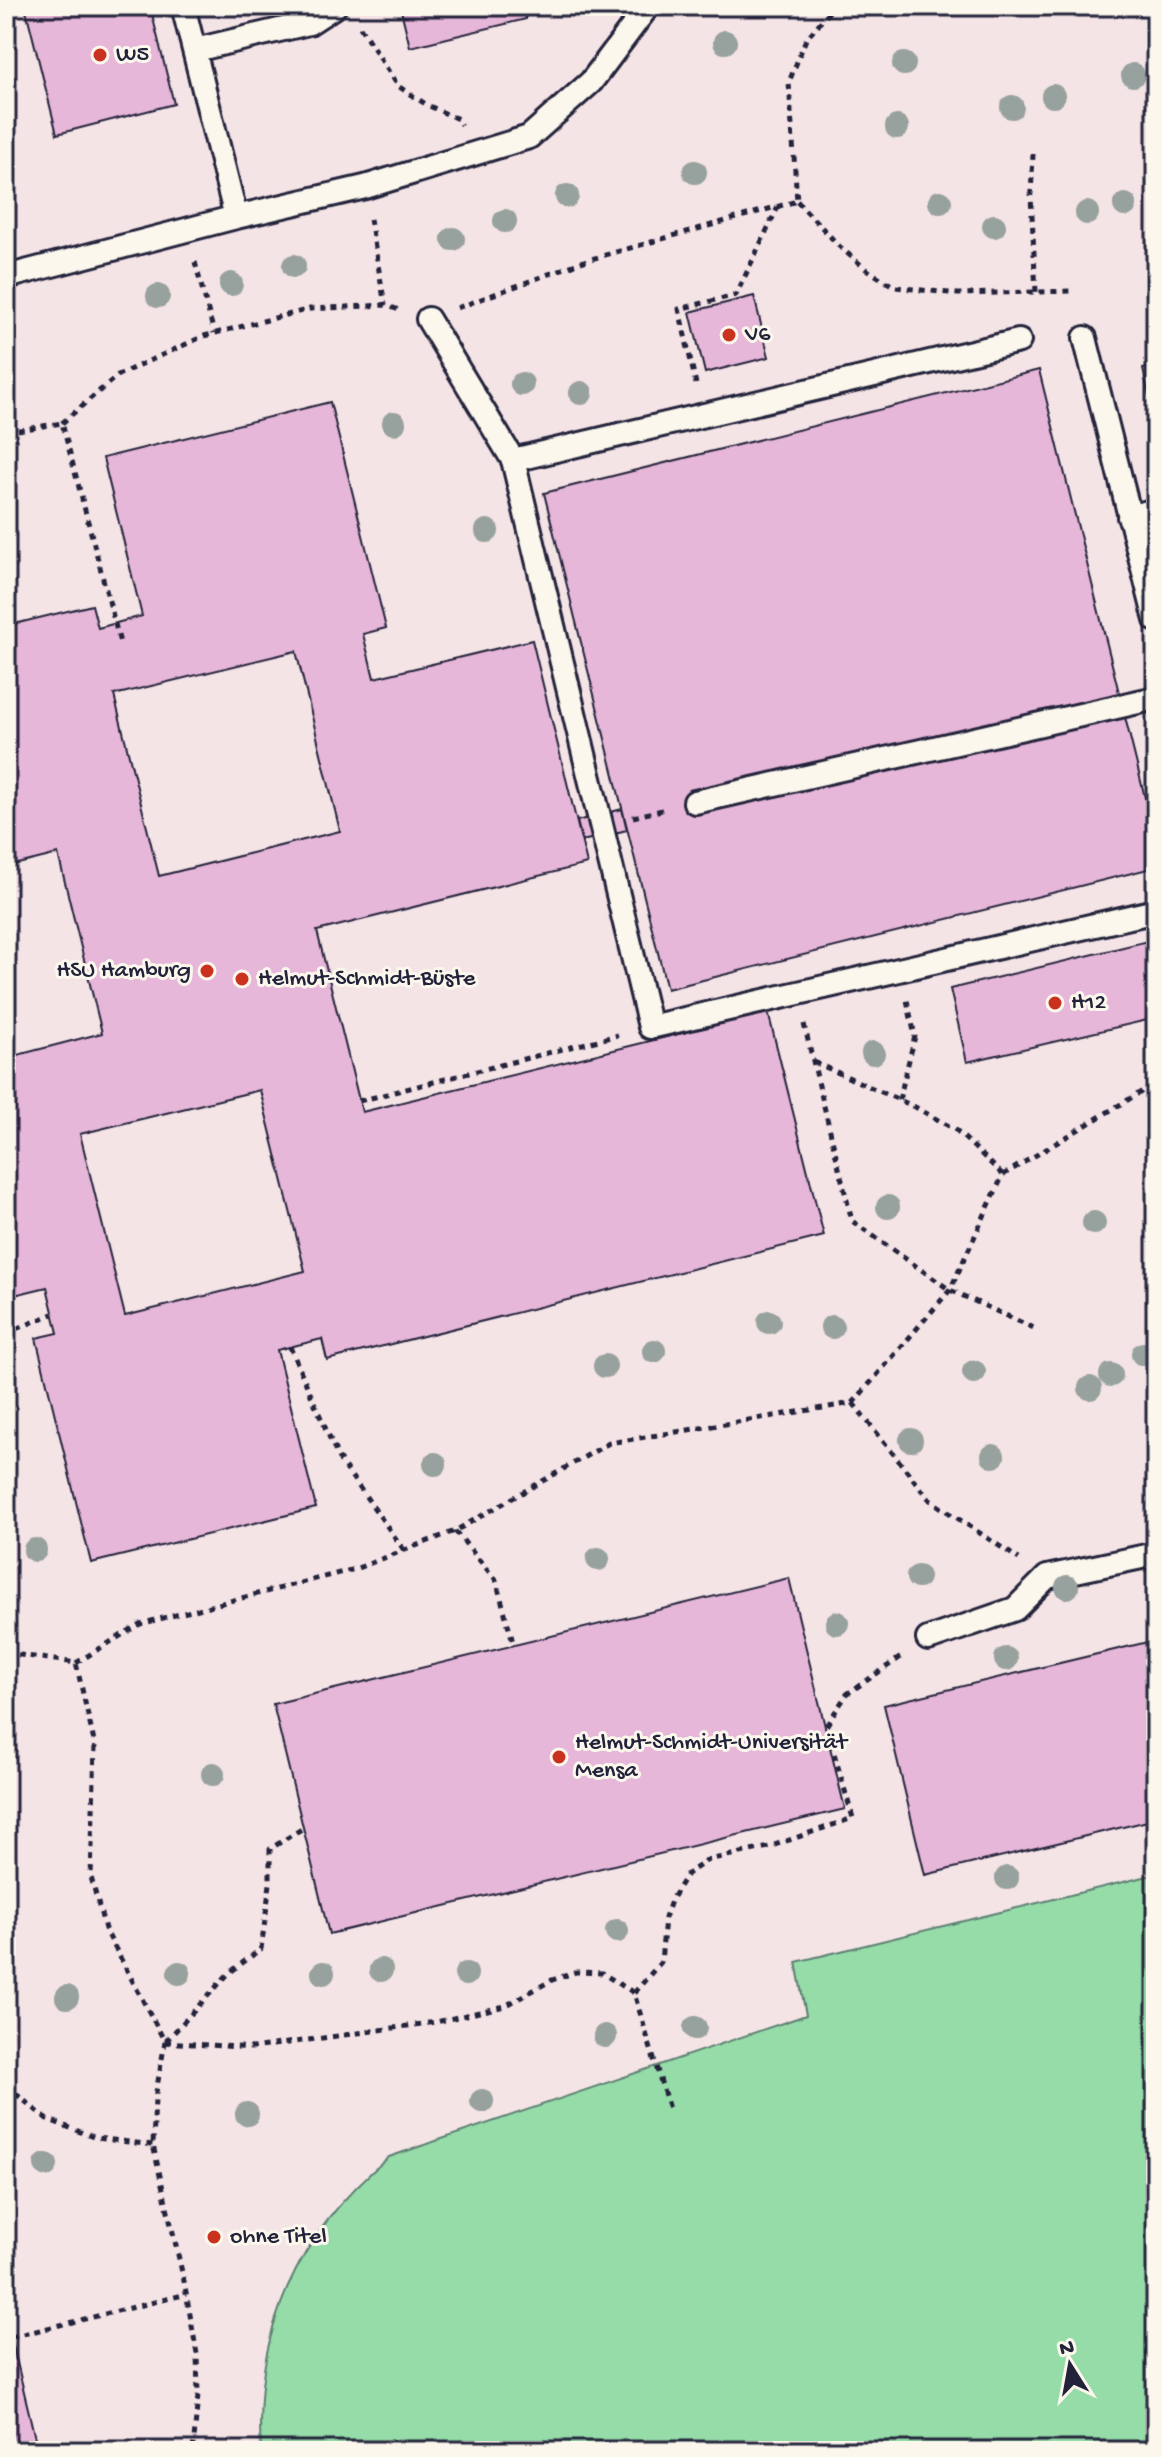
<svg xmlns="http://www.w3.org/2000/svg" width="1162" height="2457" font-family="'Gochi Hand',sans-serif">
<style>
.built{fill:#f5e4e6}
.green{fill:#96dca8;stroke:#5c7f72;stroke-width:2}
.building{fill:#e7b7d9;stroke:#22223b;stroke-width:2;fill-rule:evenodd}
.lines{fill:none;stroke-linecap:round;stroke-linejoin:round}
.lane-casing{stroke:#22223b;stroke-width:28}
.path{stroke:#22223b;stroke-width:5;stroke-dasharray:6 6;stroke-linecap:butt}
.lane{stroke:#fbf7ec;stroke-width:22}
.tree{fill:#97a19d}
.poi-dot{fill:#c8321e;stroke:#fbf7ec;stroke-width:3}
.labels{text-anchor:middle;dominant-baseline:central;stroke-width:6;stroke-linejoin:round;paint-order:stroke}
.poi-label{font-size:24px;fill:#22223b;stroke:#fbf7ec;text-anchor:start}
</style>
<rect width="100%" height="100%" fill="#fbf7ec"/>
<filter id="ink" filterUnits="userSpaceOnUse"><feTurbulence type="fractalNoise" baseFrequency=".0125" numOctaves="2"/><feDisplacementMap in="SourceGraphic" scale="16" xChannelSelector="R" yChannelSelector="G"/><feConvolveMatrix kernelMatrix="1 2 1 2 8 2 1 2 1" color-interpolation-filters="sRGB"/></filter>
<g filter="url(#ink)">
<path class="built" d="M6 6H1156V2451H6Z"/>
<path class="green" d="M1156 1874V2451H261C253 2332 297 2233 389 2157L806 2015 796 1962Z"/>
<path class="building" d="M25 6H150L174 104 57 134Z
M400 6H523L526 19 410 47Z
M754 296 769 357 705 373 690 312Z
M1156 366V417L1154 418 1143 369Z
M1039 370 1156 842V867L667 989 544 493Z
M330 402 386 628 363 634 374 678 532 640 587 864 317 931 362 1112 768 1012 824 1236 327 1360 322 1339 277 1350 316 1508 91 1563 36 1338 58 1333 47 1287 6 1297V1058L102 1033 58 854 6 867V626L92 605 98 628 142 616 103 458ZM296 651 340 831 159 876 114 695ZM260 1090 305 1271 125 1316 80 1134Z
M622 809 627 830 582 841 577 821Z
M1156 939V1018L967 1062 950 989Z
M789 1578 845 1809 329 1934 273 1704Z
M1156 1640V1819L925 1875 884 1705Z
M6 2318 11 2337 38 2451H6Z"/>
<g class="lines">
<g class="lane-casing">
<path id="lane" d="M183 6 236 217
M195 50 309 23 335 6
M6 277 236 217 365 187 529 137 591 82 648 6
M428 319 513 460 650 1027 1156 911
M1085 338 1156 620
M513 460 1019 341
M1129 517 1156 510
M695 802 1156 698
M928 1639 1015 1609 1047 1577 1156 1554"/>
</g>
<path class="path" d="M360 27 398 86 427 105 458 119 461 125
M1033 154 1031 196 1036 292
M797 201 841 248 866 269 895 287 958 294 1073 291
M370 219 385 305
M195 262 214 333
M457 308 584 261 797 201 789 82 806 39 834 6
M696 384 679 309 736 295 778 207
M62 423 118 375 204 336 310 309 385 305 399 310
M6 432 62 423 120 643
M633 817 666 809
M804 1024 852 1221 950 1290 1038 1330
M814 1062 915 1107 956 1130 1003 1175
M899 1100 915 1036 907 1000
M359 1101 618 1035
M6 1333 53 1314
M290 1347 339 1459 404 1550
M853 1403 930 1500 1019 1559
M455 1531 496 1580 514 1646
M6 1653 76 1663 95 1746 91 1877 105 1929 165 2042 155 2098 153 2145 184 2281 197 2354 198 2395 193 2451
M76 1663 140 1624 355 1569 455 1531 609 1443 853 1403 950 1290 1003 1175 1156 1083
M634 1993 661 1962 665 1918 672 1898 687 1874 708 1860 769 1847 853 1818 826 1726 847 1694 901 1657
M166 2041 229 1973 261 1949 270 1884V1849L303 1828
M165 2042 252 2048 436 2022 505 2006 552 1980 576 1972 602 1973 634 1993 669 2109
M6 2086 47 2119 96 2138 153 2145
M11 2337 187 2294"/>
<use href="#lane" class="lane"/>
</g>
<g class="tree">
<circle cx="725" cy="42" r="12"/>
<circle cx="904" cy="64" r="12"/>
<circle cx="1133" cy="75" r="12"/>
<circle cx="1053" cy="96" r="12"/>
<circle cx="1012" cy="107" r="12"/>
<circle cx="897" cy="127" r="12"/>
<circle cx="695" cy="172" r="12"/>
<circle cx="567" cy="196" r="12"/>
<circle cx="940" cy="202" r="12"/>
<circle cx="1125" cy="205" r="12"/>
<circle cx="1087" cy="213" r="12"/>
<circle cx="505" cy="221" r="12"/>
<circle cx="994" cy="226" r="12"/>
<circle cx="453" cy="239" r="12"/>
<circle cx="294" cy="266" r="12"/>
<circle cx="231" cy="284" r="12"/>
<circle cx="158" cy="296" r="12"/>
<circle cx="522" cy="384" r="12"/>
<circle cx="581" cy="393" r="12"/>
<circle cx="394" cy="423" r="12"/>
<circle cx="487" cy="531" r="12"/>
<circle cx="873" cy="1053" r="12"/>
<circle cx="888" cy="1207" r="12"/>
<circle cx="1094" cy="1223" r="12"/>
<circle cx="769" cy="1322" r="12"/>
<circle cx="832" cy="1327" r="12"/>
<circle cx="654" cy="1351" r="12"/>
<circle cx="1143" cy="1354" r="12"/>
<circle cx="605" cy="1366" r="12"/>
<circle cx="974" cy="1372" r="12"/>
<circle cx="1111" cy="1375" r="12"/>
<circle cx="1090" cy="1388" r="12"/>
<circle cx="911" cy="1440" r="12"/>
<circle cx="993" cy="1456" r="12"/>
<circle cx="435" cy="1464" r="12"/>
<circle cx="35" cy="1550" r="12"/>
<circle cx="598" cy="1559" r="12"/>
<circle cx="918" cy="1577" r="12"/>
<circle cx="1067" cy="1587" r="12"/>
<circle cx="837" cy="1623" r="12"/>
<circle cx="1006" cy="1659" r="12"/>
<circle cx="213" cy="1774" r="12"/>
<circle cx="1007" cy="1878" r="12"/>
<circle cx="617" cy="1931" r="12"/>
<circle cx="381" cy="1970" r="12"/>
<circle cx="179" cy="1973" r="12"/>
<circle cx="323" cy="1973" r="12"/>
<circle cx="466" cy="1974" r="12"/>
<circle cx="67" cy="1997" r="12"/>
<circle cx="695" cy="2028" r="12"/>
<circle cx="605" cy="2036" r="12"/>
<circle cx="482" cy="2101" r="12"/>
<circle cx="247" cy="2114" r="12"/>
<circle cx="46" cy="2165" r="12"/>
</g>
</g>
<g class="poi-dot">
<circle cx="100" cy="55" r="8"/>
<circle cx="729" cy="335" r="8"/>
<circle cx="207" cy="971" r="8"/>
<circle cx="242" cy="979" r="8"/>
<circle cx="1055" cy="1003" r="8"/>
<circle cx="559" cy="1757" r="8"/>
<circle cx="214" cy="2237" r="8"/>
</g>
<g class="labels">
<g class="poi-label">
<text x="116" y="55">W5</text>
<text x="745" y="335">V6</text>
<text x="191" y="971" text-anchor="end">HSU Hamburg</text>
<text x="258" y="979">Helmut-Schmidt-Büste</text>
<text x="1071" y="1003">H12</text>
<text x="575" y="1743">Helmut-Schmidt-Universität<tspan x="575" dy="28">Mensa</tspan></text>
<text x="230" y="2237">ohne Titel</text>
</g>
</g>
<rect width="1162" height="2457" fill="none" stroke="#fbf7ec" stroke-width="32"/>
<rect x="16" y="16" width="1130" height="2425" fill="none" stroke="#22223b" stroke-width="3" filter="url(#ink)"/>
<g transform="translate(1070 2365) rotate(349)" stroke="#fbf7ec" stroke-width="6" paint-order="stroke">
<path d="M0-6L14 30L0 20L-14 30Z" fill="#22223b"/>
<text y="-12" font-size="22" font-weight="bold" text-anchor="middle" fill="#22223b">N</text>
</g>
</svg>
